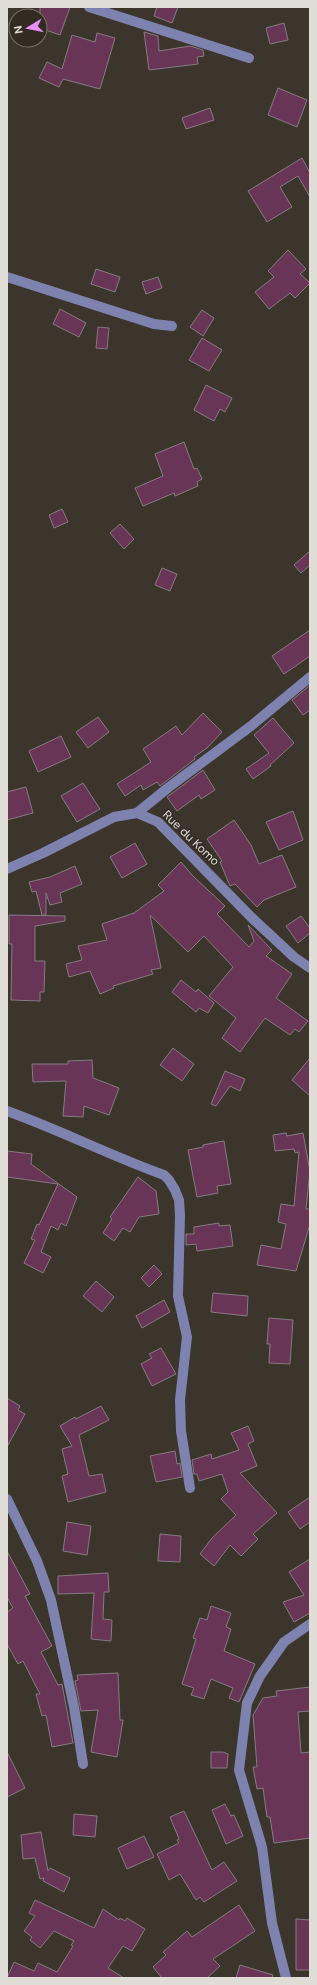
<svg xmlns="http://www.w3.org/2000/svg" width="317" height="1985" font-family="'DM Sans',sans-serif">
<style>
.building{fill:#683557;stroke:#877b82}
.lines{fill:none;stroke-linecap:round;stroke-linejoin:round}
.minor{stroke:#7e82ae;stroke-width:10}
.labels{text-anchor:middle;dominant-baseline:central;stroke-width:3;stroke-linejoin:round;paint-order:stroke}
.street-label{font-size:12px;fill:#e0dcd6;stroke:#312b22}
</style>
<rect width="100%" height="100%" fill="#3b352c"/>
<path class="building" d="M40 7H70L60 35 40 28Z
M157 7H178L172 23 154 16Z
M284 23 288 40 270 44 266 28Z
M144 32 158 36 159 51 190 46 203 50 204 56 197 57 198 64 149 70Z
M97 33 115 38 100 89 63 79 59 87 39 78 47 62 62 69 72 35 95 42Z
M278 88 307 100 297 127 268 115Z
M210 108 214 120 186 129 182 118Z
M302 158 310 173V197L298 176 280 187 292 207 267 222 248 191Z
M288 250 306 269 300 274 310 283 295 298 290 293 269 309 255 292 274 277 268 271Z
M96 269 120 277 115 292 91 284Z
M158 277 162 288 146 294 142 282Z
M60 309 86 323 79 337 53 324Z
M202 310 214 318 203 336 190 327Z
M98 327 109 328 107 349 96 348Z
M202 338 222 350 209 371 189 360Z
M206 385 232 398 225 412 220 409 214 421 194 410Z
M184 442 194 469 197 468 202 479 197 482 198 486 175 496 174 493 143 506 135 488 163 476 155 454Z
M62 509 68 522 54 528 49 515Z
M120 524 134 539 124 549 110 533Z
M310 551V565L301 573 294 565Z
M162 568 177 574 170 591 155 585Z
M310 630V656L284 674 272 656Z
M310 685V710L303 715 292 700Z
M203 713 222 732 207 748 194 757 195 759 160 786 157 782 143 790 141 785 125 796 117 784 151 762 143 749 176 726 182 735Z
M98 717 109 732 88 748 76 732Z
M273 718 294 743 270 765 271 766 253 779 246 769 269 753 254 735Z
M61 736 71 757 38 772 29 751Z
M203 770 215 790 201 799 199 795 177 811 167 797Z
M83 783 100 809 77 822 61 796Z
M26 787 33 813 7 820V792Z
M293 811 303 840 279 850 266 822Z
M234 820 251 845 259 864 282 855 296 887 264 900 257 907 235 884 230 886 220 862 222 861 207 839Z
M135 843 147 864 122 878 110 857Z
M181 862 193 876 225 906 217 914 249 947 254 941 248 925 272 950 266 956 292 974 276 998 308 1021 299 1032 295 1029 290 1035 265 1018 240 1052 222 1038 236 1018 209 996 233 967 204 936 188 952 150 915 161 968 151 970 153 974 113 986 114 988 100 994 90 971 69 977 66 964 82 960 78 946 107 940 102 924 134 913 164 891 158 885Z
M75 866 82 884 60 893 62 902 50 905 46 893V915H42L36 891 32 892 29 882 50 877Z
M9 915 65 916V921L35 926V961H45L44 992H40V1001L11 1000 12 944H9Z
M301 916 310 928V933L298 943 286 926Z
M181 980 196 992 198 989 214 1003 208 1013 199 1008 196 1012 172 992Z
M173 1048 194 1064 182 1081 160 1065Z
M310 1058V1096L292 1080Z
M92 1060 93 1078 119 1088 109 1115 84 1106 83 1117 63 1116 66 1081 33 1082 32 1064H68V1061Z
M225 1071 245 1079 240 1091 230 1086 216 1106 211 1104Z
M286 1133 287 1136 303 1133 310 1171 306 1209H310V1224L296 1271 257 1265 261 1245 281 1249 286 1224 278 1222 281 1204 294 1206 299 1152 295 1153 294 1149 275 1151 273 1135Z
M224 1141 231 1184 217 1186 218 1193 197 1197 188 1150 203 1147V1145Z
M7 1151 32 1154 31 1164 77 1197 66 1226 61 1223 58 1230 51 1226 41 1252 51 1257 43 1273 24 1263 35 1240 31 1239 37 1224 39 1225 58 1184 7 1177Z
M138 1177 156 1191 159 1214 139 1217 130 1232 123 1228 114 1241 103 1233 112 1219 110 1217Z
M219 1223V1226L230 1225 233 1246 197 1251 196 1244 186 1245V1234H194V1227Z
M154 1265 162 1274 149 1287 141 1278Z
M96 1281 114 1297 102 1312 83 1296Z
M213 1293 248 1296 247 1316 211 1312Z
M164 1300 170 1312 142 1328 136 1316Z
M269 1318 293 1320 290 1364 269 1363 270 1344H267Z
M161 1348 176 1374 152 1386 141 1364 152 1358 149 1354Z
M7 1398 20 1406 18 1410 25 1414 7 1447Z
M101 1406 109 1420 79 1435 89 1476 102 1474 106 1492 68 1502 62 1476 68 1474 62 1449 72 1446 60 1426 75 1417 76 1419Z
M248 1426 254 1441 248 1444 257 1466 240 1473 277 1513 253 1534 258 1539 241 1556 230 1545 214 1566 200 1554 212 1538 236 1515 221 1499 228 1492 222 1474 199 1481 197 1474H194L192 1460 211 1454 212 1459 239 1450 231 1433Z
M175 1451 177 1464 180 1463 182 1477 156 1482 150 1456Z
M310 1497V1522L300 1529 288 1512Z
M67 1522 91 1526 87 1555 63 1551Z
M160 1534 181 1536 180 1562 158 1561Z
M7 1551 30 1594 25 1596 52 1646 41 1652 58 1685 62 1684 73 1743 52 1747 46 1715 42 1716 36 1694H40L23 1661 18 1664 7 1644V1612L13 1608 7 1597Z
M310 1559V1613L294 1622 283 1602 304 1595 289 1572Z
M108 1573 109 1592H104L103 1619 112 1620 111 1641 91 1639 94 1593 58 1594V1576Z
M211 1606 231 1613 226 1627 231 1629 224 1651 255 1664 239 1702 229 1698 233 1688 211 1679 204 1699 191 1695 194 1688 182 1684 196 1639 193 1638 200 1618 207 1620Z
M118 1673 120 1720H123L117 1757 91 1752 98 1710 81 1711 75 1681 78 1680 77 1675Z
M310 1687V1711L298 1712 301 1753 310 1752V1838L274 1843 270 1817H267L263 1788 257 1789 253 1767H257L253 1715 263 1698 277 1696 276 1691Z
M7 1752 25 1788 7 1797Z
M211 1752H223L228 1754 227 1768H211Z
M225 1804 231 1816 234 1815 243 1836 226 1844 212 1810Z
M184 1811 212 1870 224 1862 237 1881 204 1902 200 1897 196 1900 180 1874 169 1880 157 1854 179 1843 177 1840 179 1839 170 1817Z
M74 1814 97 1816 95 1837 73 1835Z
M41 1832 48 1871 50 1868 70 1878 64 1892 43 1881 44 1878 40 1879 35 1858 23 1859 21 1835Z
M144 1836 154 1857 127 1869 118 1848Z
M35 1900 94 1928 103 1909 119 1920 120 1918 125 1921 127 1918 145 1929 132 1951 123 1946 108 1968 124 1978H7L14 1962 34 1971 38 1963 57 1972 73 1946 71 1945 74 1941 54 1931 40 1948 30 1940 32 1937 24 1931 35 1916 29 1913Z
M239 1905 255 1931 213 1959 220 1966 207 1978H162L153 1967 166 1955 163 1952 187 1931 192 1937Z
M296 1919 310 1920V1970H296Z
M240 1965 273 1975 272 1978H236Z"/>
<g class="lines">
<path class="minor" d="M89 7 249 58
M7 277 154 324 172 326
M137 813 169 787 251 726 310 677
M7 869 43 853 114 817 137 813 158 822 252 918 294 957 310 968
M7 1111C60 1130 111 1156 164 1175L169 1180 175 1190 179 1200 180 1215 178 1296 187 1337 180 1400 181 1431 190 1488
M7 1499 37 1561 51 1600 74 1707 83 1764
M286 1978 272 1923 262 1847 239 1770 247 1703 260 1676 284 1642 310 1624"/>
</g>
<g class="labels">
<g class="street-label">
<text transform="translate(191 838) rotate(44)">Rue du Komo</text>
</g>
</g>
<rect width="317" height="1985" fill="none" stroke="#e0dcd6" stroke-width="16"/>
<g transform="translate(28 28) rotate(260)"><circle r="19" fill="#312b22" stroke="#77726a"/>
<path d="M0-3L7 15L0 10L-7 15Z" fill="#ea8dfd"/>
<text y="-6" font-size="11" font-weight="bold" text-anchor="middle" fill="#e0dcd6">N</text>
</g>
</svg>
